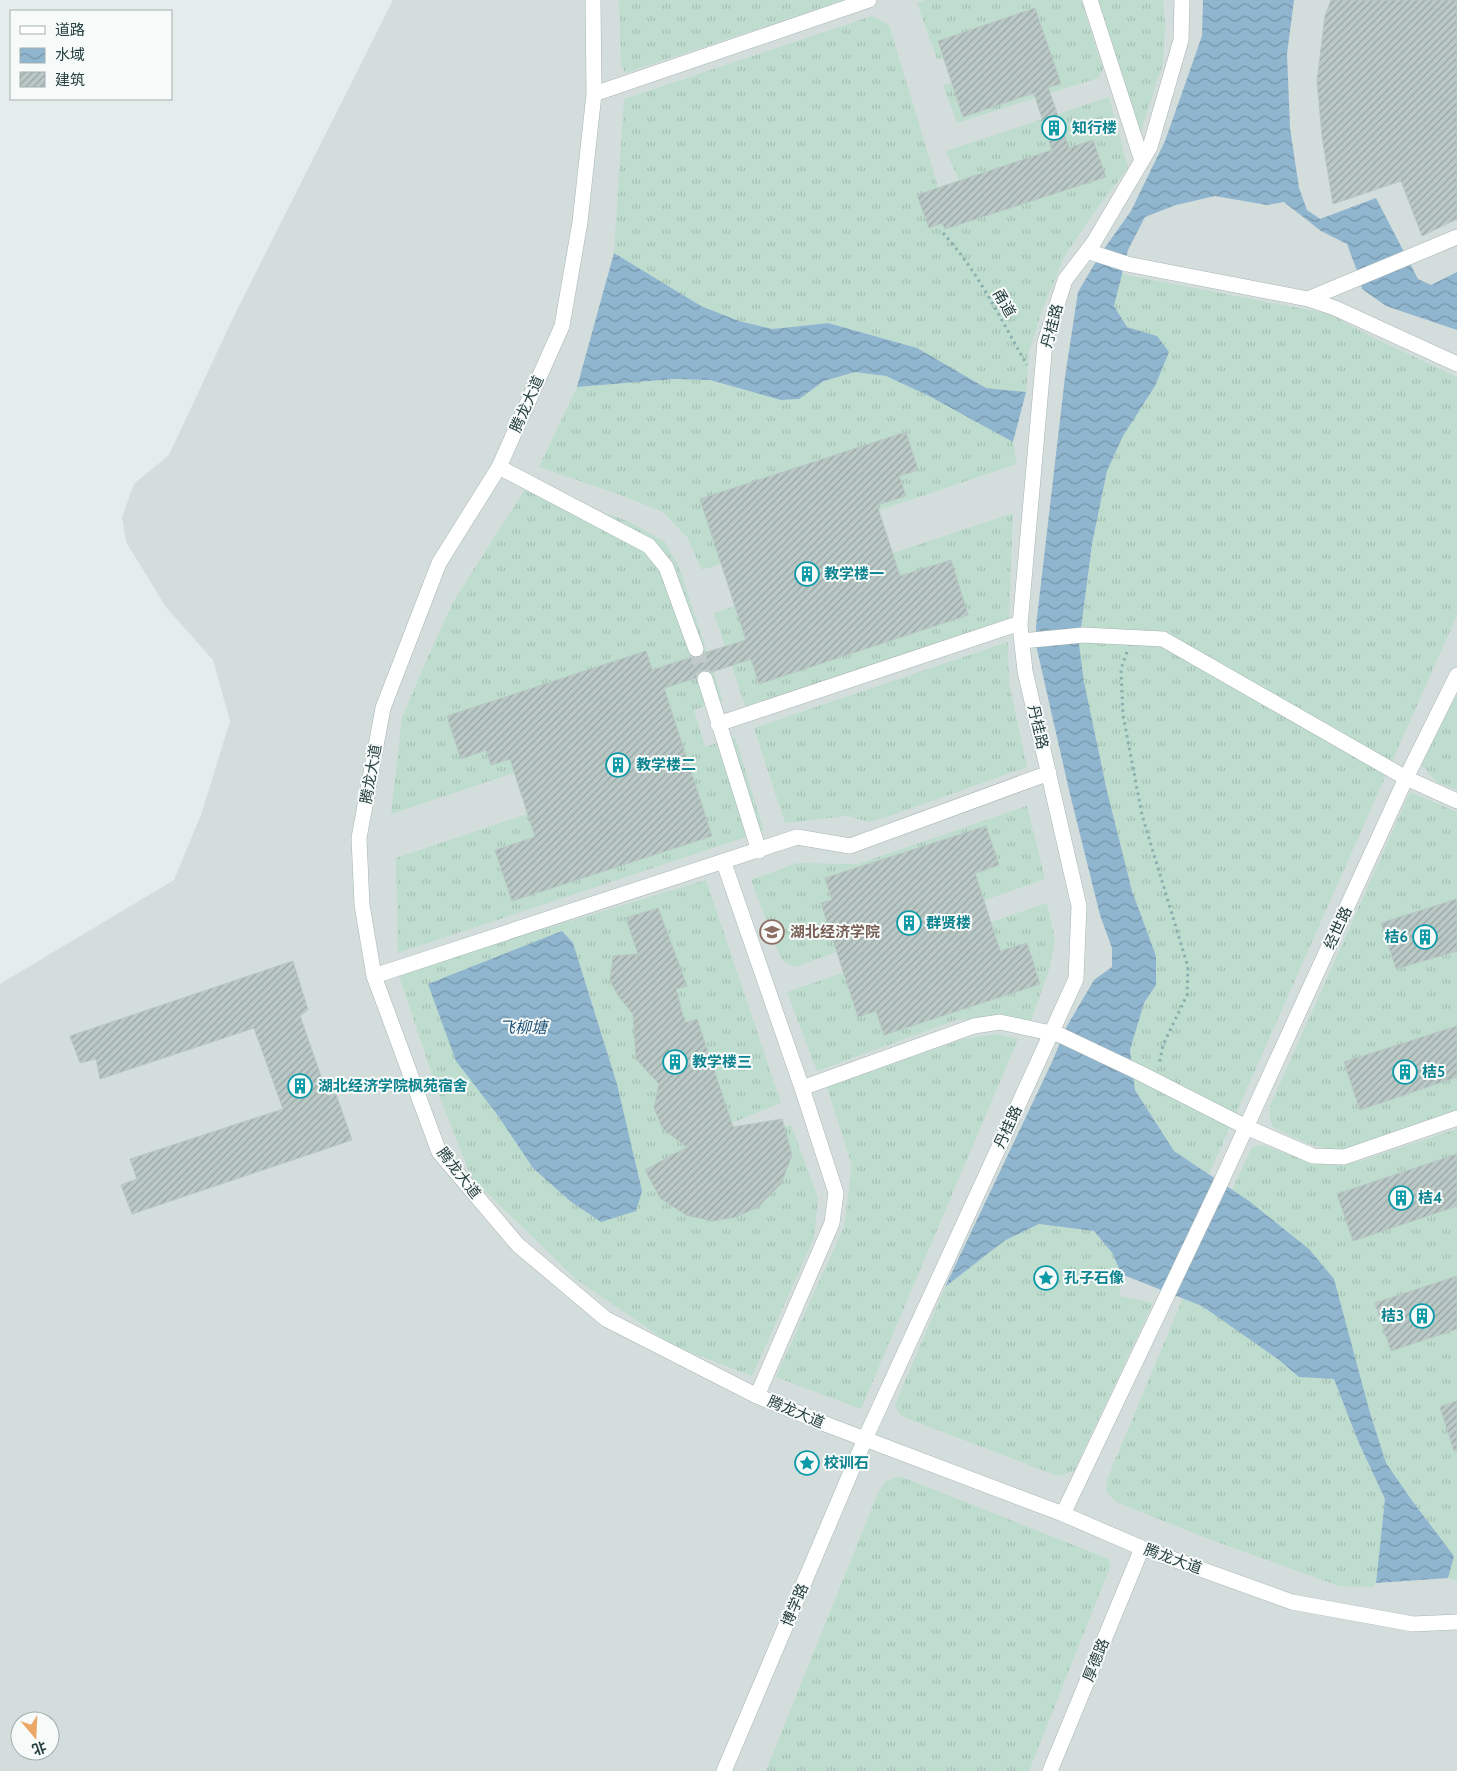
<svg xmlns="http://www.w3.org/2000/svg" width="1457" height="1771" font-family="Cabin,'Noto Sans SC',sans-serif">
<style>
.built{fill:#d3dddb;fill-rule:evenodd}
.grass{fill:url(#grass-tufts);fill-rule:evenodd}
.water{fill:url(#water-waves)}
.building{fill:url(#building-hatch);stroke:#b8c7c4}
.lines{fill:none;stroke-linecap:round;stroke-linejoin:round}
.minor-tunnel{stroke:#bfcac9;stroke-width:15;stroke-dasharray:15 8;stroke-linecap:butt}
.minor-casing{stroke:#a8b5b4;stroke-width:16}
.path{stroke:#87afad;stroke-width:3;stroke-dasharray:2.5 4;stroke-linecap:butt}
.minor{stroke:#fff;stroke-width:15}
.labels{text-anchor:middle;dominant-baseline:central;stroke-width:4;stroke-linejoin:round;paint-order:stroke}
.culture-label{font-size:15px;font-weight:bold;fill:#0d838f;stroke:#f6faf9;text-anchor:start}
.street-label{font-size:15px;fill:#253f3e;stroke:#f6faf9}
.education-label{font-size:15px;font-weight:bold;fill:#785e54;stroke:#f6faf9;text-anchor:start}
.water-label{font-size:16px;font-style:italic;fill:#215478;stroke:#f6faf9}
</style>
<defs>
<pattern id="grass-tufts" width="24" height="20" patternUnits="userSpaceOnUse" patternTransform="scale(1.25)"><rect width="24" height="20" fill="#bfddcf"/><path d="M3 7l-1-3M5 7V3M7 7l1-3M15 17l-1-3M17 17v-4M19 17l1-3" fill="none" stroke="#a4bfb3"/></pattern>
<pattern id="water-waves" width="16" height="10" patternUnits="userSpaceOnUse" patternTransform="scale(1.25)"><rect width="16" height="10" fill="#90b6cf"/><path d="M0 5q4-4 8 0t8 0" fill="none" stroke="#7595a9"/></pattern>
<pattern id="building-hatch" width="6" height="6" patternUnits="userSpaceOnUse" patternTransform="scale(1.25)"><rect width="6" height="6" fill="#bac8c6"/><path d="M-1 1l2-2M0 6l6-6M5 7l2-2" fill="none" stroke="#97a4a2"/></pattern>
</defs>
<rect width="100%" height="100%" fill="#e5edec"/>
<path class="built" d="M393 0H1457V1771H0V984L174 880 202 812 230 721 213 660 166 607 126 542 122 517 134 484 169 455 234 316ZM20 1721H50V1751H20Z"/>
<path class="grass" d="M619 0H844L625 73 621 64Z
M925 0H1081L1103 69 1098 78 957 123 943 85 952 83 943 58 937 59 917 3Z
M1098 0H1163L1165 24 1163 63 1140 134Z
M872 16 889 25 938 187 959 180 946 151 1109 97 1128 168 1095 211 1065 255 1043 308 1029 351 1026 392 986 388 917 348 828 323 773 329 739 321 701 306 614 253 624 99Z
M1122 274 1329 314 1374 338 1457 377V615L1209 1174 1174 1151 1135 1090 1130 1050 1144 1003 1156 985V956L1132 891 1107 791 1084 682 1079 644 1092 544 1107 471 1123 436 1157 336 1127 327 1114 306Z
M855 372 886 376 929 396 1013 442 1017 464 702 570 687 537 663 512 621 495 539 467 577 387 674 379 710 380 781 400 799 399 824 381Z
M528 485 630 522 665 542 679 567 723 701 694 710 705 747 735 737 764 831 398 953 396 858 563 802 547 762 391 814 402 718 420 675 453 602Z
M1013 513 1009 618 746 708 714 613Z
M1008 642 1009 683 1027 767 889 816 870 822 847 816 785 823 754 728Z
M1457 688V790L1438 783 1421 765Z
M1410 792 1457 812V1111L1350 1148C1321 1154 1299 1139 1273 1127L1270 1119V1106Z
M1027 806 1045 879 794 967 781 959 751 880 797 863 858 864Z
M706 880 781 1103 724 1126 731 1144 791 1125 818 1198 814 1238 752 1376 672 1345 576 1279 471 1177 438 1092 398 973ZM562 931 573 943 617 1084 601 1222 570 1201 533 1168 496 1113Z
M1047 903 1055 940 1049 970 1030 1023 999 1018 956 1020 817 1071 787 992Z
M998 1034 1018 1039 861 1409 776 1377 844 1227 852 1166 827 1087 964 1039Z
M1457 1129V1581L1448 1578 1454 1556 1413 1502 1386 1463 1370 1413 1249 1201 1232 1190 1252 1147 1262 1145 1315 1163 1334 1165 1360 1161Z
M1039 1224 1094 1231 1113 1254 1121 1274 1120 1296 1153 1303 1074 1471 1058 1476 901 1416 895 1405 945 1287 1004 1241Z
M1183 1298 1202 1306 1279 1360 1299 1377 1335 1379 1358 1441 1385 1499 1376 1583 1373 1587 1339 1586 1206 1538 1116 1502 1106 1491 1108 1477Z
M899 1476 1109 1559 1110 1567 1029 1771H766L878 1493 885 1482Z"/>
<path class="water" d="M1203 0H1294L1287 54 1290 128 1299 188 1307 210 1320 219 1376 198 1418 279 1431 285 1457 272V330L1386 306 1362 289 1360 279 1347 244 1321 231 1284 202 1267 205 1215 196 1176 205 1145 217 1128 250 1114 306 1127 327 1157 336 1169 352 1155 386 1123 436 1107 471 1092 544 1079 644 1084 682 1107 791 1132 891 1156 956V985L1144 1003 1130 1050 1135 1090 1174 1151 1249 1201 1309 1249 1334 1279 1370 1413 1386 1463 1413 1502 1454 1556 1448 1578 1376 1583 1385 1499 1358 1441 1334 1379 1299 1377 1279 1360 1202 1306 1121 1274 1113 1254 1094 1231 1039 1224 1004 1241 945 1287 1052 1062 1067 1026 1094 980 1112 967V948L1100 915 1069 790 1036 645V626L1065 377 1078 292 1101 253 1131 211 1165 141 1202 36Z
M614 253 701 306 739 321 773 329 828 323 917 348 986 388 1026 392 1013 442 929 396 886 376 855 372 824 381 799 399 781 400 710 380 674 379 577 387Z
M562 931 573 943 617 1084 642 1191 636 1211 601 1222 570 1201 533 1168 496 1113 456 1061 428 984Z"/>
<path class="building" d="M1331 0H1457V219L1422 236 1401 181 1333 204 1322 136 1317 81 1325 16Z
M1035 8 1061 84 1048 87 1069 148 1093 140 1106 177 945 229 942 223 929 228 917 195 1052 150 1034 93 963 117 938 41Z
M906 432 918 470 899 476 906 496 877 505 900 576 951 560 968 615 759 684 751 659 712 672 708 670H702L698 673 696 678 664 688 712 836 512 901 495 850 535 837 510 759 491 765 486 750 461 759 447 716 646 651 652 670 692 657 699 658 704 653 746 640 700 499Z
M986 826 999 865 975 873 1000 951 1027 943 1040 984 884 1035 876 1011 858 1017 821 903 832 900 825 878Z
M1457 899V951L1396 969 1381 923Z
M658 908 687 986 676 989 685 1023 697 1019 733 1127 782 1119 792 1155 781 1184 758 1207 736 1217 712 1221 686 1215 660 1198 645 1170 687 1147 663 1129 654 1108 659 1084 636 1059 633 1014 619 997 610 981 613 956 638 954 626 918Z
M293 961 308 1010 300 1016 328 1096 336 1094 352 1140 132 1214 121 1185 137 1179 130 1159 283 1109 254 1028 100 1079 96 1059 80 1063 70 1036Z
M1457 1026V1077L1360 1110 1344 1062Z
M1457 1154V1206L1353 1241 1337 1194Z
M1457 1276V1329L1391 1351 1375 1303Z
M1457 1401V1451H1454L1440 1407Z"/>
<g class="lines">
<path class="minor-tunnel" d="M696 649 705 679"/>
<g class="minor-casing">
<path id="minor" d="M593 0 594 94 580 222 562 326 499 467 439 563 383 708 359 838 362 905 374 976 439 1152 518 1245 606 1319 757 1396 828 1425 1063 1514 1142 1548 1292 1602 1413 1624 1457 1622
M1090 0 1142 161
M594 94 869 0
M1087 251 1127 264 1308 299 1335 308 1457 364
M1308 299 1457 237
M499 467 649 546 666 567 696 649
M1022 641 1083 635 1163 639 1406 778 1457 801
M705 679 759 851
M718 724 1020 623
M724 863 802 1088 836 1193 832 1223 757 1396
M374 976 797 837 850 846 1049 773
M802 1088 974 1026 1000 1022 1060 1035 1140 1073 1246 1127 1313 1156 1344 1157 1457 1118
M1063 1514 1221 1182 1406 778 1457 675
M724 1771 865 1439 1076 979 1079 906 1025 671 1020 625 1045 342 1065 280 1094 242 1150 147 1181 40 1182 0
M1050 1771 1142 1548"/>
</g>
<path class="path" d="M943 233C978 271 1001 320 1027 365
M1127 652 1121 669 1123 715 1142 815 1188 967 1187 995 1163 1045 1159 1065"/>
<use href="#minor" class="minor"/>
</g>
<defs>
<g id="building-ring" transform="scale(1.25)"><circle r="9.5" fill="#f6faf9" stroke="#0f9aa8" stroke-width="1.5"/><path d="M-4-6H4V6H1V3H-1V6H-4ZM-2.5-4.3h1.7v1.8h-1.7ZM.8-4.3h1.7v1.8H.8ZM-2.5-1h1.7V.8h-1.7ZM.8-1h1.7V.8H.8Z" fill="#0f9aa8"/></g>
<g id="university-ring" transform="scale(1.25)"><circle r="9.5" fill="#f6faf9" stroke="#8d6e63" stroke-width="1.5"/><path d="M0-5L7-2L0 1L-7-2ZM-4 1L0 2.5L4 1V4Q0 6-4 4Z" fill="#8d6e63"/></g>
<g id="sight-ring" transform="scale(1.25)"><circle r="9.5" fill="#f6faf9" stroke="#0f9aa8" stroke-width="1.5"/><path d="M0-6L1.8-2.2L6-1.7L2.9 1.2L3.7 5.4L0 3.3L-3.7 5.4L-2.9 1.2L-6-1.7L-1.8-2.2Z" fill="#0f9aa8"/></g>
</defs>
<g fill-rule="evenodd">
<use href="#building-ring" x="1054" y="128"/>
<use href="#building-ring" x="807" y="574"/>
<use href="#building-ring" x="618" y="765"/>
<use href="#building-ring" x="909" y="923"/>
<use href="#university-ring" x="772" y="932"/>
<use href="#building-ring" x="1425" y="937"/>
<use href="#building-ring" x="675" y="1062"/>
<use href="#building-ring" x="1405" y="1072"/>
<use href="#building-ring" x="300" y="1086"/>
<use href="#building-ring" x="1401" y="1198"/>
<use href="#sight-ring" x="1046" y="1278"/>
<use href="#building-ring" x="1422" y="1316"/>
<use href="#sight-ring" x="807" y="1463"/>
</g>
<g class="labels">
<g class="culture-label">
<text x="1072" y="128">知行楼</text>
<text x="824" y="574">教学楼一</text>
<text x="636" y="765">教学楼二</text>
<text x="926" y="923">群贤楼</text>
<text x="1408" y="937" text-anchor="end">桔6</text>
<text x="692" y="1062">教学楼三</text>
<text x="1422" y="1072">桔5</text>
<text x="318" y="1086">湖北经济学院枫苑宿舍</text>
<text x="1418" y="1198">桔4</text>
<text x="1064" y="1278">孔子石像</text>
<text x="1404" y="1316" text-anchor="end">桔3</text>
<text x="824" y="1463">校训石</text>
</g>
<g class="street-label">
<text transform="translate(1004 303) rotate(60)">甬道</text>
<text transform="translate(1052 326) rotate(-75)">丹桂路</text>
<text transform="translate(527 404) rotate(-66)">腾龙大道</text>
<text transform="translate(1038 727) rotate(77)">丹桂路</text>
<text transform="translate(371 774) rotate(-80)">腾龙大道</text>
<text transform="translate(1338 928) rotate(-65)">经世路</text>
<text transform="translate(1008 1127) rotate(-65)">丹桂路</text>
<text transform="translate(459 1173) rotate(52)">腾龙大道</text>
<text transform="translate(796 1412) rotate(23)">腾龙大道</text>
<text transform="translate(1173 1559) rotate(20)">腾龙大道</text>
<text transform="translate(795 1605) rotate(-67)">博学路</text>
<text transform="translate(1096 1660) rotate(-68)">厚德路</text>
</g>
<g class="education-label">
<text x="790" y="932">湖北经济学院</text>
</g>
<g class="water-label">
<text x="523" y="1027">飞柳塘</text>
</g>
</g>
<rect x="10" y="10" width="162" height="90" fill="#f6faf9" stroke="#a2afae"/>
<rect x="20" y="26" width="25" height="8" fill="#ffffff" stroke="#a2afae"/>
<text x="55" y="35" font-size="15" fill="#253f3e">道路</text>
<rect x="20" y="48" width="25" height="15" fill="url(#water-waves)" stroke="#a2afae"/>
<text x="55" y="60" font-size="15" fill="#253f3e">水域</text>
<rect x="20" y="72" width="25" height="15" fill="url(#building-hatch)" stroke="#a2afae"/>
<text x="55" y="85" font-size="15" fill="#253f3e">建筑</text>
<g transform="translate(35 1736) rotate(161)"><circle r="24" fill="#f6faf9" stroke="#a2afae"/>
<path d="M0-4L9 19L0 12L-9 19Z" fill="#eba765"/>
<text y="-8" font-size="14" font-weight="bold" text-anchor="middle" fill="#253f3e">北</text>
</g>
</svg>
